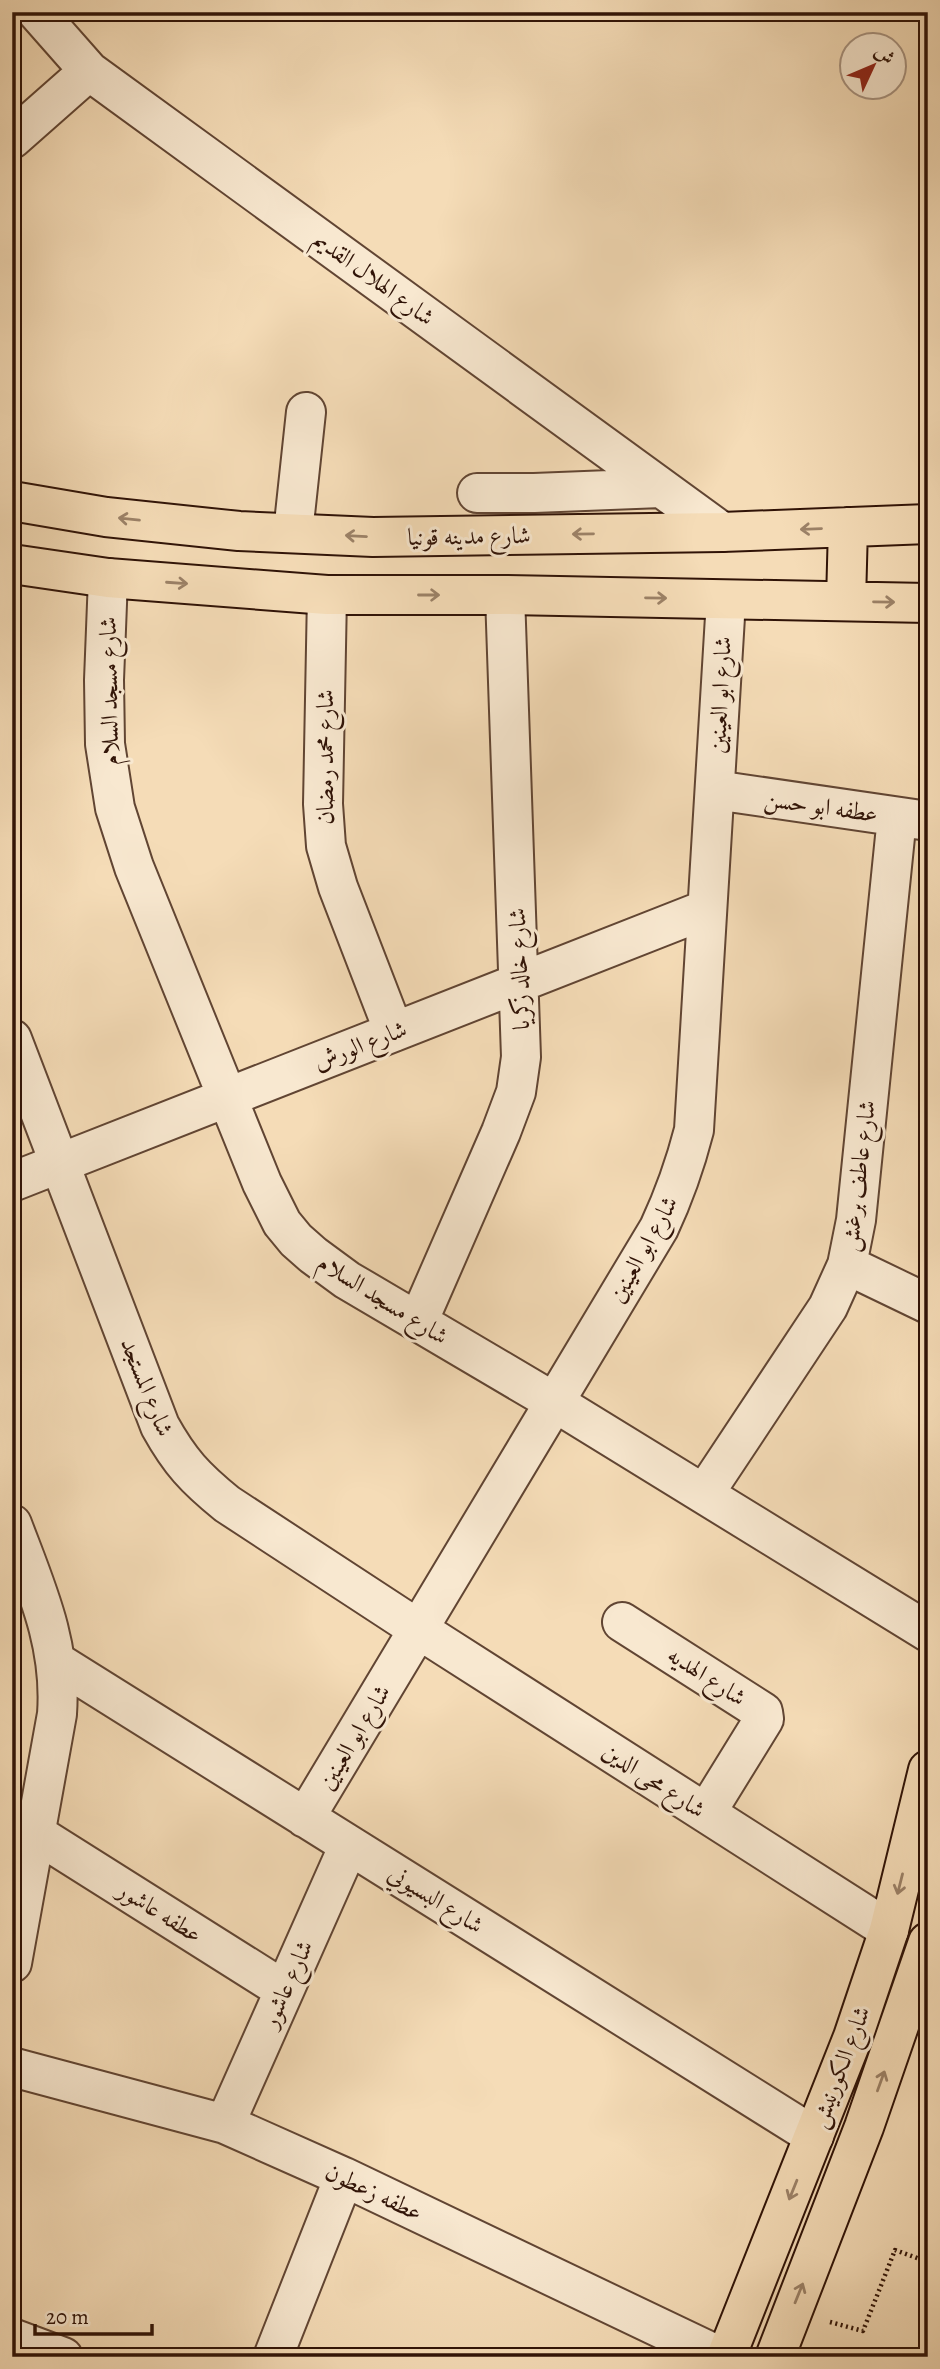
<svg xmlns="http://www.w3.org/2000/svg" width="940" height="2369" font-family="Alegreya,Amiri,serif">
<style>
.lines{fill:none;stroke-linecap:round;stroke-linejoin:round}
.minor-casing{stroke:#614533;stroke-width:42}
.major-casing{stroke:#301307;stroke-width:42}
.path{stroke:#301307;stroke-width:4.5;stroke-dasharray:2 3.5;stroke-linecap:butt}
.minor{stroke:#f8e8d0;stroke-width:38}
.major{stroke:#f5dcb7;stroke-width:38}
.oneway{stroke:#9c8268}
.labels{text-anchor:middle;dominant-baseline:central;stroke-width:6;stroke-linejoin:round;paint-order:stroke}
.street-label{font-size:24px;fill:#301307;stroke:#f8e8d0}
</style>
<rect width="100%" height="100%" fill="#f5dcb7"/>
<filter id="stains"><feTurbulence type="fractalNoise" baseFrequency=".00286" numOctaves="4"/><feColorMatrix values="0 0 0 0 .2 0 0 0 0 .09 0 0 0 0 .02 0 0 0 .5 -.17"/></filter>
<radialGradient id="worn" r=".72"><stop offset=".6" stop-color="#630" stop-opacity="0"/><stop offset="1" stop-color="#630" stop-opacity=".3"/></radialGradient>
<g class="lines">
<g class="minor-casing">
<path id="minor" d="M37 12 89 71 722 532
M12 139 89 71
M477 493H534L661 488
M293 533 306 412
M108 578 104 680 105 744 115 808 134 867 262 1183 282 1223 296 1240 313 1255 347 1280 554 1402 928 1632
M327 595 323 804 326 846 338 887 394 1032
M715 790 928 821
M12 1039 160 1426C180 1462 195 1478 227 1504L418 1629 889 1930
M12 1182C244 1090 475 998 707 909
M847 1265 928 1304
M418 1322 501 1132 516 1092 521 1057 505 595
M704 1494 828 1307 847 1265 856 1220 897 817
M12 1524C36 1588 62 1644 57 1714L12 1963
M622 1622 763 1712 764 1719 706 1813
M57 1662 814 2136
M305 1818 659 1228C674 1196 685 1165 694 1130L726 600
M35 1833 284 1990
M12 2067 225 2124 344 2177 721 2357
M225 2124 349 1845
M12 2338 63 2357
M273 2357 344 2177"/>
</g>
<g class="major-casing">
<path id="major" d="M12 501 106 517 239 531 373 537 722 532 928 524
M12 564 108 578 327 595H505L928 603
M846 601 848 527
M726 2357 853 2037 889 1930 928 1770
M775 2357 864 2127 928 1942"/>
</g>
<path class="path" d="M830 2322 863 2331 895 2250 928 2262"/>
<use href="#minor" class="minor"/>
<use href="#major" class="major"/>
</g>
<defs><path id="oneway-shaft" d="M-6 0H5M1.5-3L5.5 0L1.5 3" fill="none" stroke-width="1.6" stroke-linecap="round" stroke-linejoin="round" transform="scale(1.75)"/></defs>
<g class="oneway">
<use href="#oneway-shaft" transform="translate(129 519) rotate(-174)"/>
<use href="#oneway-shaft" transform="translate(811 529) rotate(178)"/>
<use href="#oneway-shaft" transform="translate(583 534) rotate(179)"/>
<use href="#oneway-shaft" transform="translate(356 536) rotate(-177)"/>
<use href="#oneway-shaft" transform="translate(177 583) rotate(4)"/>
<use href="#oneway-shaft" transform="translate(429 595)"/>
<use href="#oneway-shaft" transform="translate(656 598) rotate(1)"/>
<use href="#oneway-shaft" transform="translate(884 602) rotate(1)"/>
<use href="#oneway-shaft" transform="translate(900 1884) rotate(104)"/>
<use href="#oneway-shaft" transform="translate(881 2081) rotate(-70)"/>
<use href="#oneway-shaft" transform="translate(793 2190) rotate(112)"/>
<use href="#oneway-shaft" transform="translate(799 2293) rotate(-68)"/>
</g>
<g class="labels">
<g class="street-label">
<text transform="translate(374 278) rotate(36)">شارع الهلال القديم</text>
<text transform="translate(469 536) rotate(-1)">شارع مدينه قونيا</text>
<text transform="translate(109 691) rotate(-91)">شارع مسجد السلام</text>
<text transform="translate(720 695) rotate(-87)">شارع ابو العينين</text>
<text transform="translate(325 757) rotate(-90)">شارع محمد رمضان</text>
<text transform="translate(821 806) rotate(8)">عطفه ابو حسن</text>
<text transform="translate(519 969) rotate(-92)">شارع خالد زكريا</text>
<text transform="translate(360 1045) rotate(-21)">شارع الورش</text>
<text transform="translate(858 1176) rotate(-83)">شارع عاطف برغش</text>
<text transform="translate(643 1249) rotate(-61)">شارع ابو العينين</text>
<text transform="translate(383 1299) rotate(32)">شارع مسجد السلام</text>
<text transform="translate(147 1387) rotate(68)">شارع المستجد</text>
<text transform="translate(707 1676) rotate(33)">شارع الهديه</text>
<text transform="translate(354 1737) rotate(-59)">شارع ابو العينين</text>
<text transform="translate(654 1780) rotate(33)">شارع محى الدين</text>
<text transform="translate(436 1899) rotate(32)">شارع البسيوني</text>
<text transform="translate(160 1912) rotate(32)">عطفه عاشور</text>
<text transform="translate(287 1984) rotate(-66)">شارع عاشور</text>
<text transform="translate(840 2067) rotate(-69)">شارع الكورنيش</text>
<text transform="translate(374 2192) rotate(25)">عطفه زعطون</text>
</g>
</g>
<rect width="940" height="2369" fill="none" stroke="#f5dcb7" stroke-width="42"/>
<rect x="14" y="14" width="912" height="2341" fill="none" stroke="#301307" stroke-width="3.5"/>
<rect x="21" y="21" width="898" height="2327" fill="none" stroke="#301307" stroke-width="2"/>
<g transform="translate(873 66) rotate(46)"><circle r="33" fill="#f8e8d0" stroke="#a89380" stroke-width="2"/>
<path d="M0-5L12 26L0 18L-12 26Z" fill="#8f2418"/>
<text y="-10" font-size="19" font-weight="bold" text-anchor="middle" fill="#301307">ش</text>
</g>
<path d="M35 2324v10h117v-10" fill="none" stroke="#301307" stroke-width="3.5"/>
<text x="46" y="2324" font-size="21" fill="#301307" stroke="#f8e8d0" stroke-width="5" paint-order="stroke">20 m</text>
<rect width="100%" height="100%" filter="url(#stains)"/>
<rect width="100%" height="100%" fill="url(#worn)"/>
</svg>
